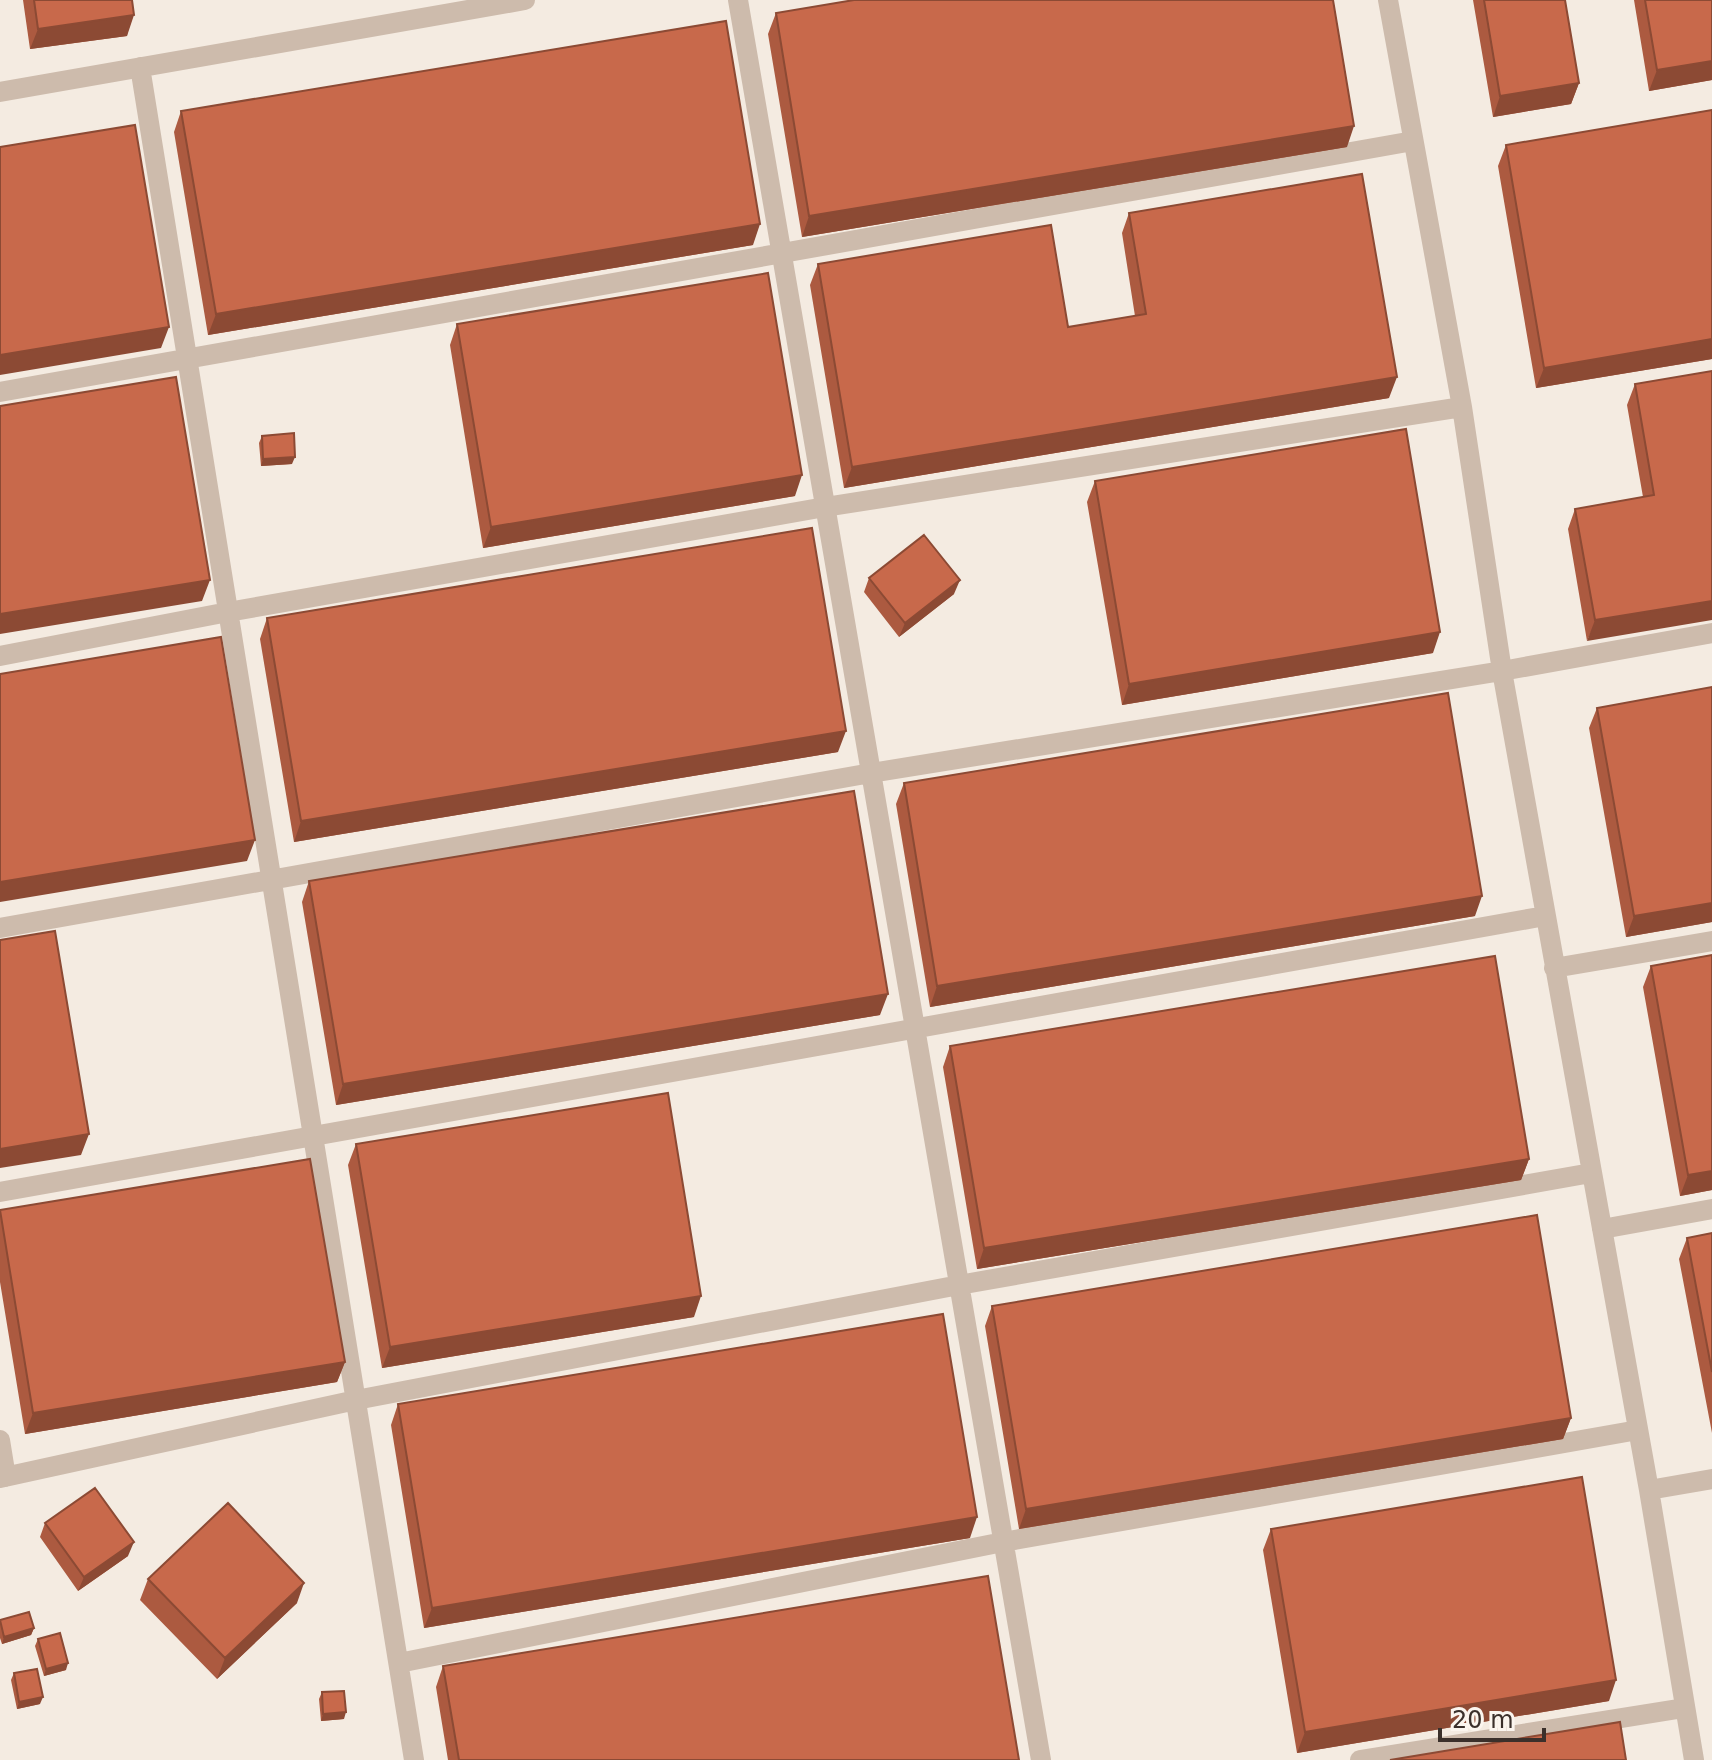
<svg xmlns="http://www.w3.org/2000/svg" width="1712" height="1760" font-family="'DejaVu Sans',sans-serif">
<style>
.lines{fill:none;stroke-linecap:round;stroke-linejoin:round}
.minor{stroke:#cdbbac;stroke-width:20}
.wall{fill:#ac5a40}
.shaded-wall{fill:#8c4a34}
.building{fill:#c8694b;stroke:#8c4a34;stroke-width:2}
</style>
<rect width="100%" height="100%" fill="#f4ebe1"/>
<g class="lines">
<path class="minor" d="M738 0 1041 1760
M1388 0 1462 407 1502 671 1649 1490 1694 1760
M140 67 414 1760
M0 92 525 0
M0 392 1413 141
M0 656 228 612 825 507 1462 407
M0 928 871 773 1502 671 1712 633
M1554 968 1712 941
M0 1192 1545 916
M1602 1229 1712 1209
M0 1440 6 1477
M0 1478 356 1400 959 1285 1591 1173
M1649 1490 1712 1479
M399 1663 1003 1542 1638 1430
M1360 1760 1684 1708"/>
</g>
<path class="wall" d="M23 0H132L127 36 30 49Z
M1473 0H1565L1579 83 1571 104 1493 117Z
M1634 0H1712V80L1649 91Z
M776 13 1347 147 802 237 768 34Z
M1712 110V359L1536 388 1498 166 1506 145Z
M181 111 753 245 208 335 174 132Z
M1129 213 1389 398 844 488 810 285 818 264 1068 327 1135 316 1122 233Z
M457 324 795 496 483 548 450 345Z
M1712 371 1587 641 1568 529 1575 509 1643 497 1627 405 1635 384Z
M262 436 292 464 261 466 259 443Z
M1095 481 1433 653 1122 705 1087 502Z
M869 578 954 594 899 637 864 592Z
M267 618 838 752 294 842 260 639Z
M1597 708 1712 922 1626 937 1589 728Z
M904 783 1475 916 930 1007 896 804Z
M309 881 880 1015 336 1105 302 902Z
M1712 955V1190L1680 1196 1643 987 1651 966Z
M950 1046 1529 1159 1521 1180 977 1269 943 1067Z
M356 1144 694 1317 382 1368 348 1165Z
M0 1210 345 1362 337 1382 25 1434 0 1282Z
M1712 1233V1433L1679 1259 1687 1238Z
M992 1306 1571 1418 1563 1439 1019 1529 985 1326Z
M398 1404 970 1538 424 1628 391 1425Z
M45 1523 128 1556 78 1591 40 1537Z
M1271 1529 1609 1701 1297 1753 1263 1550Z
M148 1579 297 1603 217 1679 140 1600Z
M0 1623 34 1628 31 1635 2 1644 0 1638Z
M38 1639 66 1670 44 1676 35 1646Z
M443 1666 1019 1760H448L436 1687Z
M14 1673 40 1704 17 1709 11 1680Z
M322 1692 344 1719 321 1721 319 1699Z"/>
<path class="shaded-wall" d="M134 15 127 36 30 49 38 29Z
M1712 61V80L1649 91 1657 70Z
M1579 83 1571 104 1493 117 1500 96Z
M1354 126 1347 147 802 237 809 216Z
M760 224 753 245 208 335 216 314Z
M169 327 161 348 0 375V355Z
M1712 339V359L1536 388 1544 368Z
M1397 377 1389 398 844 488 852 467Z
M295 457 292 464 261 466 263 459Z
M802 475 795 496 483 548 491 527Z
M210 580 202 601 0 634V614Z
M960 580 954 594 899 637 905 623Z
M1712 601V620L1587 641 1595 620Z
M1440 632 1433 653 1122 705 1129 684Z
M846 731 838 752 294 842 301 821Z
M255 840 247 861 0 902V882Z
M1482 896 1475 916 930 1007 937 986Z
M1712 903V922L1626 937 1634 916Z
M888 994 880 1015 336 1105 343 1084Z
M89 1134 81 1155 0 1168V1149Z
M1529 1159 1521 1180 977 1269 984 1248Z
M1712 1171V1190L1680 1196 1688 1175Z
M701 1296 694 1317 382 1368 390 1347Z
M345 1362 337 1382 25 1434 33 1413Z
M1571 1418 1563 1439 1019 1529 1026 1509Z
M977 1517 970 1538 424 1628 432 1608Z
M134 1542 128 1556 78 1591 84 1577Z
M304 1583 297 1603 217 1679 225 1658Z
M34 1628 31 1635 2 1644 4 1637Z
M68 1663 66 1670 44 1676 46 1669Z
M1616 1680 1609 1701 1297 1753 1305 1732Z
M43 1697 40 1704 17 1709 19 1702Z
M346 1712 344 1719 321 1721 323 1714Z"/>
<path class="building" d="M34 0H132L134 15 38 29Z
M854 0H1333L1354 126 809 216 776 13Z
M1484 0H1565L1579 83 1500 96Z
M1645 0H1712V61L1657 70Z
M726 21 760 224 216 314 181 111Z
M1712 110V339L1544 368 1506 145Z
M135 125 169 327 0 355V147Z
M1362 174 1397 377 852 467 818 264 1051 225 1068 327 1146 314 1129 213Z
M768 273 802 475 491 527 457 324Z
M1712 371V601L1595 620 1575 509 1654 495 1635 384Z
M176 377 210 580 0 614V406Z
M1406 429 1440 632 1129 684 1095 481Z
M294 433 295 457 263 459 262 436Z
M812 528 846 731 301 821 267 618Z
M924 535 960 580 905 623 869 578Z
M221 637 255 840 0 882V674Z
M1712 687V903L1634 916 1597 708Z
M1448 693 1482 896 937 986 904 783Z
M854 791 888 994 343 1084 309 881Z
M55 931 89 1134 0 1149V940Z
M1712 955V1171L1688 1175 1651 966Z
M1495 956 1529 1159 984 1248 950 1046Z
M668 1093 701 1296 390 1347 356 1144Z
M310 1159 345 1362 33 1413 0 1210Z
M1537 1215 1571 1418 1026 1509 992 1306Z
M1712 1233V1372L1687 1238Z
M943 1314 977 1517 432 1608 398 1404Z
M1582 1477 1616 1680 1305 1732 1271 1529Z
M95 1488 134 1542 84 1577 45 1523Z
M228 1503 304 1583 225 1658 148 1579Z
M988 1576 1019 1760H459L443 1666Z
M29 1612 34 1628 4 1637 0 1620Z
M60 1633 68 1663 46 1669 38 1639Z
M37 1669 43 1697 19 1702 14 1673Z
M344 1691 346 1712 323 1714 322 1692Z
M1620 1722 1626 1760H1390Z"/>
<path d="M1440 1728v12h104v-12" fill="none" stroke="#3b302b" stroke-width="4"/>
<text x="1452" y="1728" font-size="24" fill="#3b302b" stroke="#fbf5ee" stroke-width="6" paint-order="stroke">20 m</text>
</svg>
